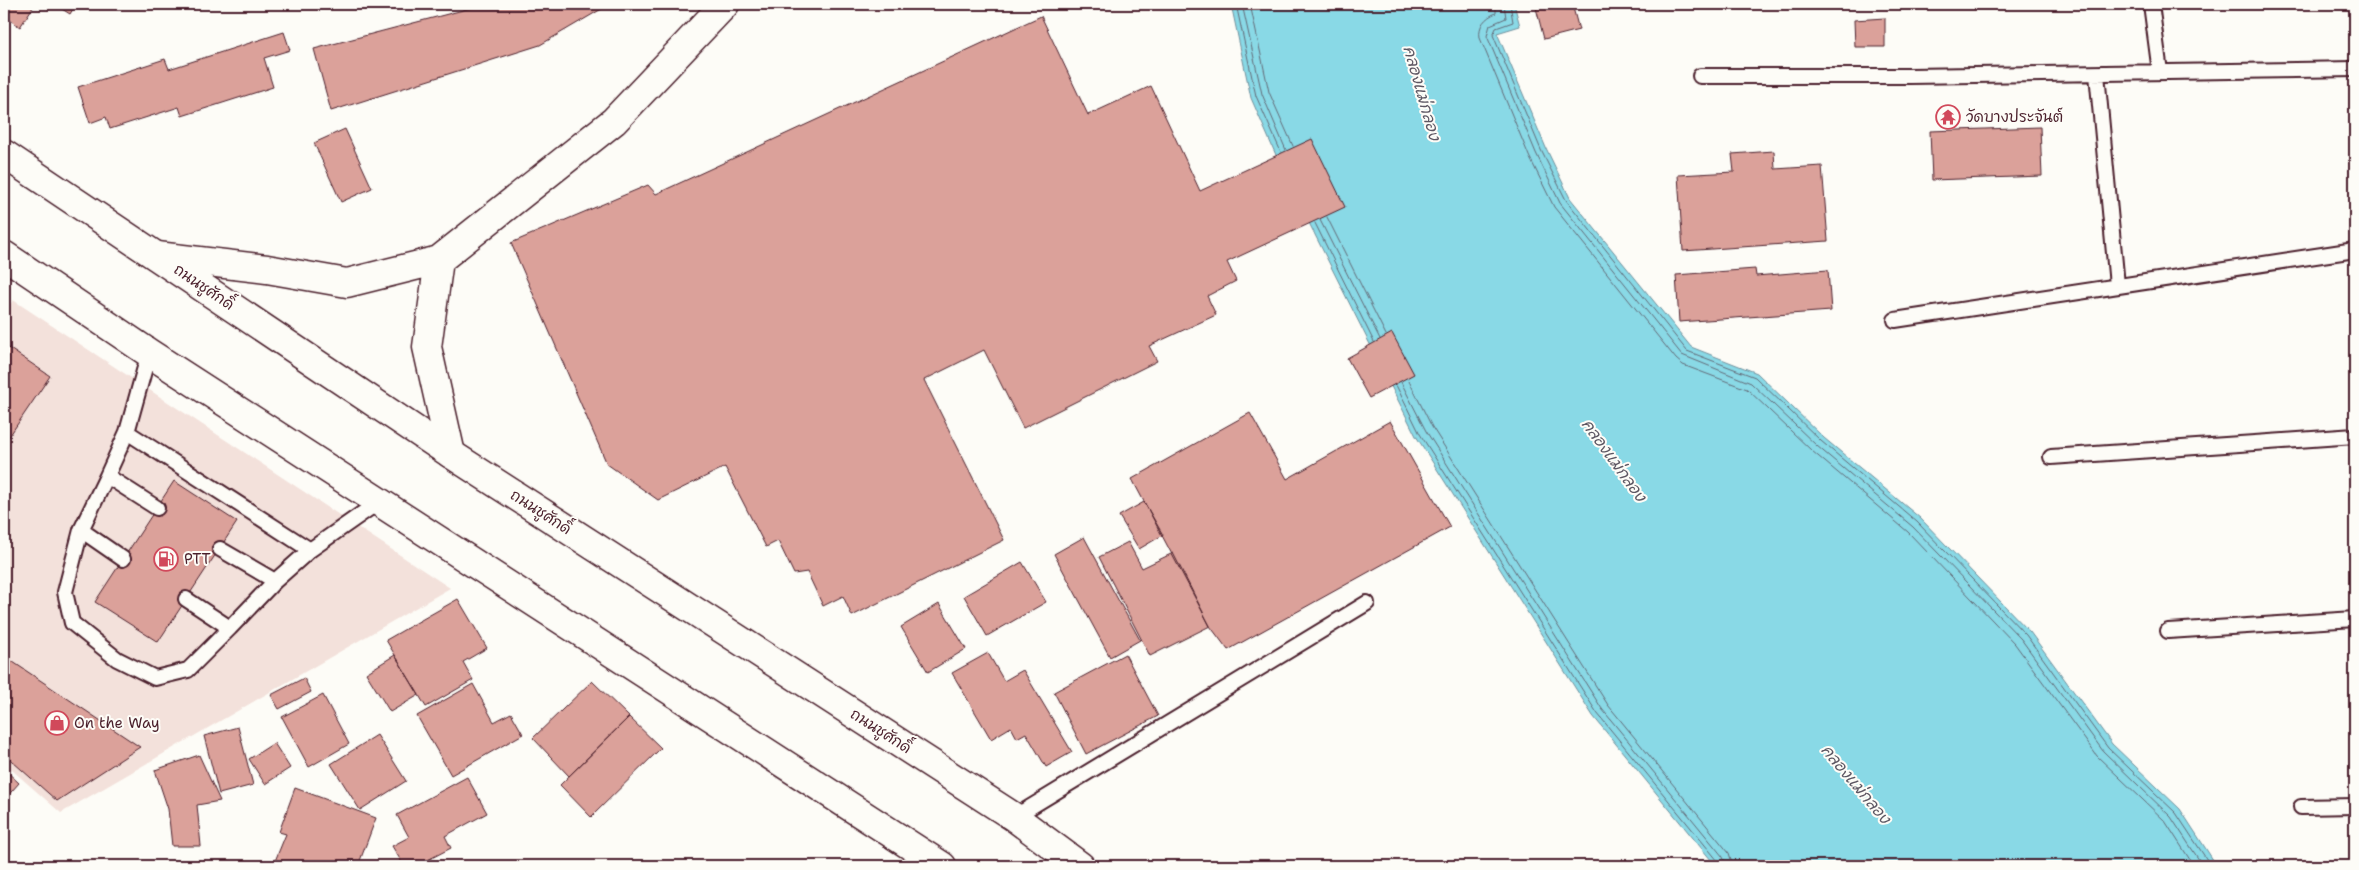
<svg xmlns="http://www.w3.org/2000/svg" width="2359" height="870" font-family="'Shantell Sans','Playpen Sans Thai',sans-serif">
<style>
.built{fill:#f3e1db}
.water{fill:#89d9e6;stroke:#708f9b}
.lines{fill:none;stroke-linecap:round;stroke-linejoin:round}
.shore{stroke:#636976;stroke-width:1}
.building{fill:#dba19a;stroke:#4a1f2b}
.lane-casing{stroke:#4a1f2b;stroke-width:18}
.secondary-casing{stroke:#4a1f2b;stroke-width:31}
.primary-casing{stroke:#4a1f2b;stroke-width:31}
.lane{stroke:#fdfcf7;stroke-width:14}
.secondary{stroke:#fdfcf7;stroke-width:28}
.primary{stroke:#fdfcf7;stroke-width:28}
.labels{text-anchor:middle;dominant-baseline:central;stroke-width:4;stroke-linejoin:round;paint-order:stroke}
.poi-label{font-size:15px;fill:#4a1f2b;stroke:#fdfcf7;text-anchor:start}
.street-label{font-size:15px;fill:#4a1f2b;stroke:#fdfcf7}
.water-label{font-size:16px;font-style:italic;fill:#5d5763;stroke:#fdfcf7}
</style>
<rect width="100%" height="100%" fill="#fdfcf7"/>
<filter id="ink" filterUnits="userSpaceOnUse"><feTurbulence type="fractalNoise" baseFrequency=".02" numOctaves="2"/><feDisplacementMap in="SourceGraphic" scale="10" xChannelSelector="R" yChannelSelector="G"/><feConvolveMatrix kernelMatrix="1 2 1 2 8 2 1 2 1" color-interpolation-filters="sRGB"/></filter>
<g filter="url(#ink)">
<path class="built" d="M13 300 450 588 61 813 4 763V313Z"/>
<path class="water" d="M1231 4H1514L1520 26 1497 33 1546 148 1570 198 1691 347 1757 373 1824 438 1920 518 2030 632 2112 744 2180 809 2217 866H1716L1593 716 1416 436 1283 171 1251 98Z"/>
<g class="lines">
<path class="shore" d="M1236 4 1256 96 1281 152
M1242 4 1262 94 1286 150
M1250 4 1269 92 1293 146
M1496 4V13C1485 18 1478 25 1480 38L1529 156 1554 207 1676 359 1683 365 1747 389 1812 451 1908 532 2015 644 2097 756 2165 821 2194 866
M1504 4 1506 18 1490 25 1487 36 1536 153 1560 203 1682 355 1751 383 1817 446 1913 527 2021 639 2103 751 2171 817 2203 866
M1510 4 1513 22 1496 28 1493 35 1541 150 1566 200 1687 351 1755 377 1821 441 1917 522 2026 635 2108 748 2176 813 2211 866
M1327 217 1386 335
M1320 220 1380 339
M1315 223 1374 342
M1408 379 1432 427 1608 705 1729 853 1733 866
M1401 382 1426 431 1602 709 1723 857 1726 866
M1396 385 1420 434 1597 713 1718 861 1719 866"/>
</g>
<path class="building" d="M4 4H35L20 27 4 16Z
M54 4H76L70 14Z
M486 4H610L540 45 331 111 314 49Z
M1535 4H1572L1579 30 1544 39Z
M1041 16 1088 115 1151 86 1200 191 1312 139 1345 207 1227 262 1236 281 1207 296 1216 315 1149 346 1157 361 1023 428 984 350 924 380 1004 540 852 616 843 596 823 606 807 572 794 574 778 541 766 547 725 467 658 500 607 464 511 243 648 185 656 194Z
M1885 18V47H1855L1854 20Z
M284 32 290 50 264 58 273 87 182 116 179 107 110 129 106 117 90 123 78 87 165 59 169 69Z
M2040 127 2042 176 1932 180 1930 131Z
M345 129 372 188 341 202 314 143Z
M1774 151 1775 169 1822 166 1828 241 1683 251 1678 175 1734 172 1732 154Z
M1755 269 1756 276 1828 270 1831 311 1679 322 1676 275Z
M1392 333 1414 374 1369 398 1347 358Z
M4 345 50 376 4 444Z
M1250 413 1287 479 1390 421 1450 527 1228 650 1210 626 1132 479Z
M174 481 237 522 158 642 95 602Z
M1144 502 1163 535 1139 549 1119 516Z
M1084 537 1140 640 1110 657 1054 554Z
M1128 542 1142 568 1173 553 1210 626 1150 656 1099 557Z
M1022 562 1046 602 987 636 964 596Z
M458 599 487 648 463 662 473 680 426 707 386 640Z
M939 604 966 649 928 672 901 627Z
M988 653 1004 681 1023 670 1072 752 1046 767 1026 733 1017 738 1011 727 991 739 952 673Z
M1125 654 1158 716 1086 754 1054 692Z
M395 655 419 695 390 712 366 673Z
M4 656 140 747 57 801 4 754Z
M304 678 311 692 279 709 271 695Z
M592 681 629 717 569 776 533 738Z
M473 684 494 722 511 713 523 734 451 775 417 716Z
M323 695 349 744 309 767 282 717Z
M629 717 661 748 591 817 560 785Z
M238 727 253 785 219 794 204 736Z
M377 735 406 781 360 810 331 764Z
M274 743 290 768 265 784 249 759Z
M199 755 220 801 197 805 201 846H172L168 809 155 770Z
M4 769 19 783 4 800Z
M467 777 487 813 445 836 451 848 416 866H404L392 846 409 837 397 815Z
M295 788 376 818 358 866 351 864 350 866H289L275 861 286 834 279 832Z"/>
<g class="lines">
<g class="lane-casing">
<path id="lane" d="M2151 4 2160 72
M2097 74 2117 285
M1700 76H1910L2355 69
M1895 320 2355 250
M149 353 127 432 310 550 380 501
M127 432 107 476 157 508
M2051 457 2355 436
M107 476 81 530 123 559
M81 530 65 592 72 623 117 659 155 678 188 670 230 628
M220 549 275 581 310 550
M186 599 230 628 275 581
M2168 631 2355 619
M2301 807 2355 806
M1014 817 1367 603"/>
</g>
<g class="secondary-casing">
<path id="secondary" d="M157 256 267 269 347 283 439 260 614 121 725 4
M439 260 427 347 451 454"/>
</g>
<g class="primary-casing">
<path id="primary" d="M4 154 451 454 1014 817 1080 866
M4 255 149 353 942 866"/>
</g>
<use href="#lane" class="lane"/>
<use href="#secondary" class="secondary"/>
<use href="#primary" class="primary"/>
</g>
</g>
<defs>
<g id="temple-ring" transform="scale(1.25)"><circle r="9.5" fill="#fdfcf7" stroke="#d1495b" stroke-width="1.5"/><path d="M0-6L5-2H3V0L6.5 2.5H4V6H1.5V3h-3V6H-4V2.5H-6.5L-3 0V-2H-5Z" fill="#d1495b"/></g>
<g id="fuel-ring" transform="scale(1.25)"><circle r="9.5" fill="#fdfcf7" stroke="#d1495b" stroke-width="1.5"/><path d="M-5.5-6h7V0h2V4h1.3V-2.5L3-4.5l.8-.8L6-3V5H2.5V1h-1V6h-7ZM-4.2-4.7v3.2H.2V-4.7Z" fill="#d1495b"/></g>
<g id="shop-ring" transform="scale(1.25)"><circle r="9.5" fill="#fdfcf7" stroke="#d1495b" stroke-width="1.5"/><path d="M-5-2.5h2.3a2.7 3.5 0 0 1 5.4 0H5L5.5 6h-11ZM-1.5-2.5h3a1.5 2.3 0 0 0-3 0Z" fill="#d1495b"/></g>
</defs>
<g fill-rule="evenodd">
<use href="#temple-ring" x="1948" y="117"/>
<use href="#fuel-ring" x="166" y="559"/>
<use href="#shop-ring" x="57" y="723"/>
</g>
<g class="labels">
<g class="poi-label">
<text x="1966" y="117">วัดบางประจันต์</text>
<text x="184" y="559">PTT</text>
<text x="74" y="723">On the Way</text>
</g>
<g class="street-label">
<text transform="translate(204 287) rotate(34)">ถนนชูศักดิ์</text>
<text transform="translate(541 512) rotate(33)">ถนนชูศักดิ์</text>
<text transform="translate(881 731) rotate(33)">ถนนชูศักดิ์</text>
</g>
<g class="water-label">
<text transform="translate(1422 93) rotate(74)">คลองแม่กลอง</text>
<text transform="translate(1614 460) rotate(54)">คลองแม่กลอง</text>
<text transform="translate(1856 784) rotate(50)">คลองแม่กลอง</text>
</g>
</g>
<rect width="2359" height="870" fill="none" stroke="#fdfcf7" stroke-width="20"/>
<rect x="10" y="10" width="2339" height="850" fill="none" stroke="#4a1f2b" stroke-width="2" filter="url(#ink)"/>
</svg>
